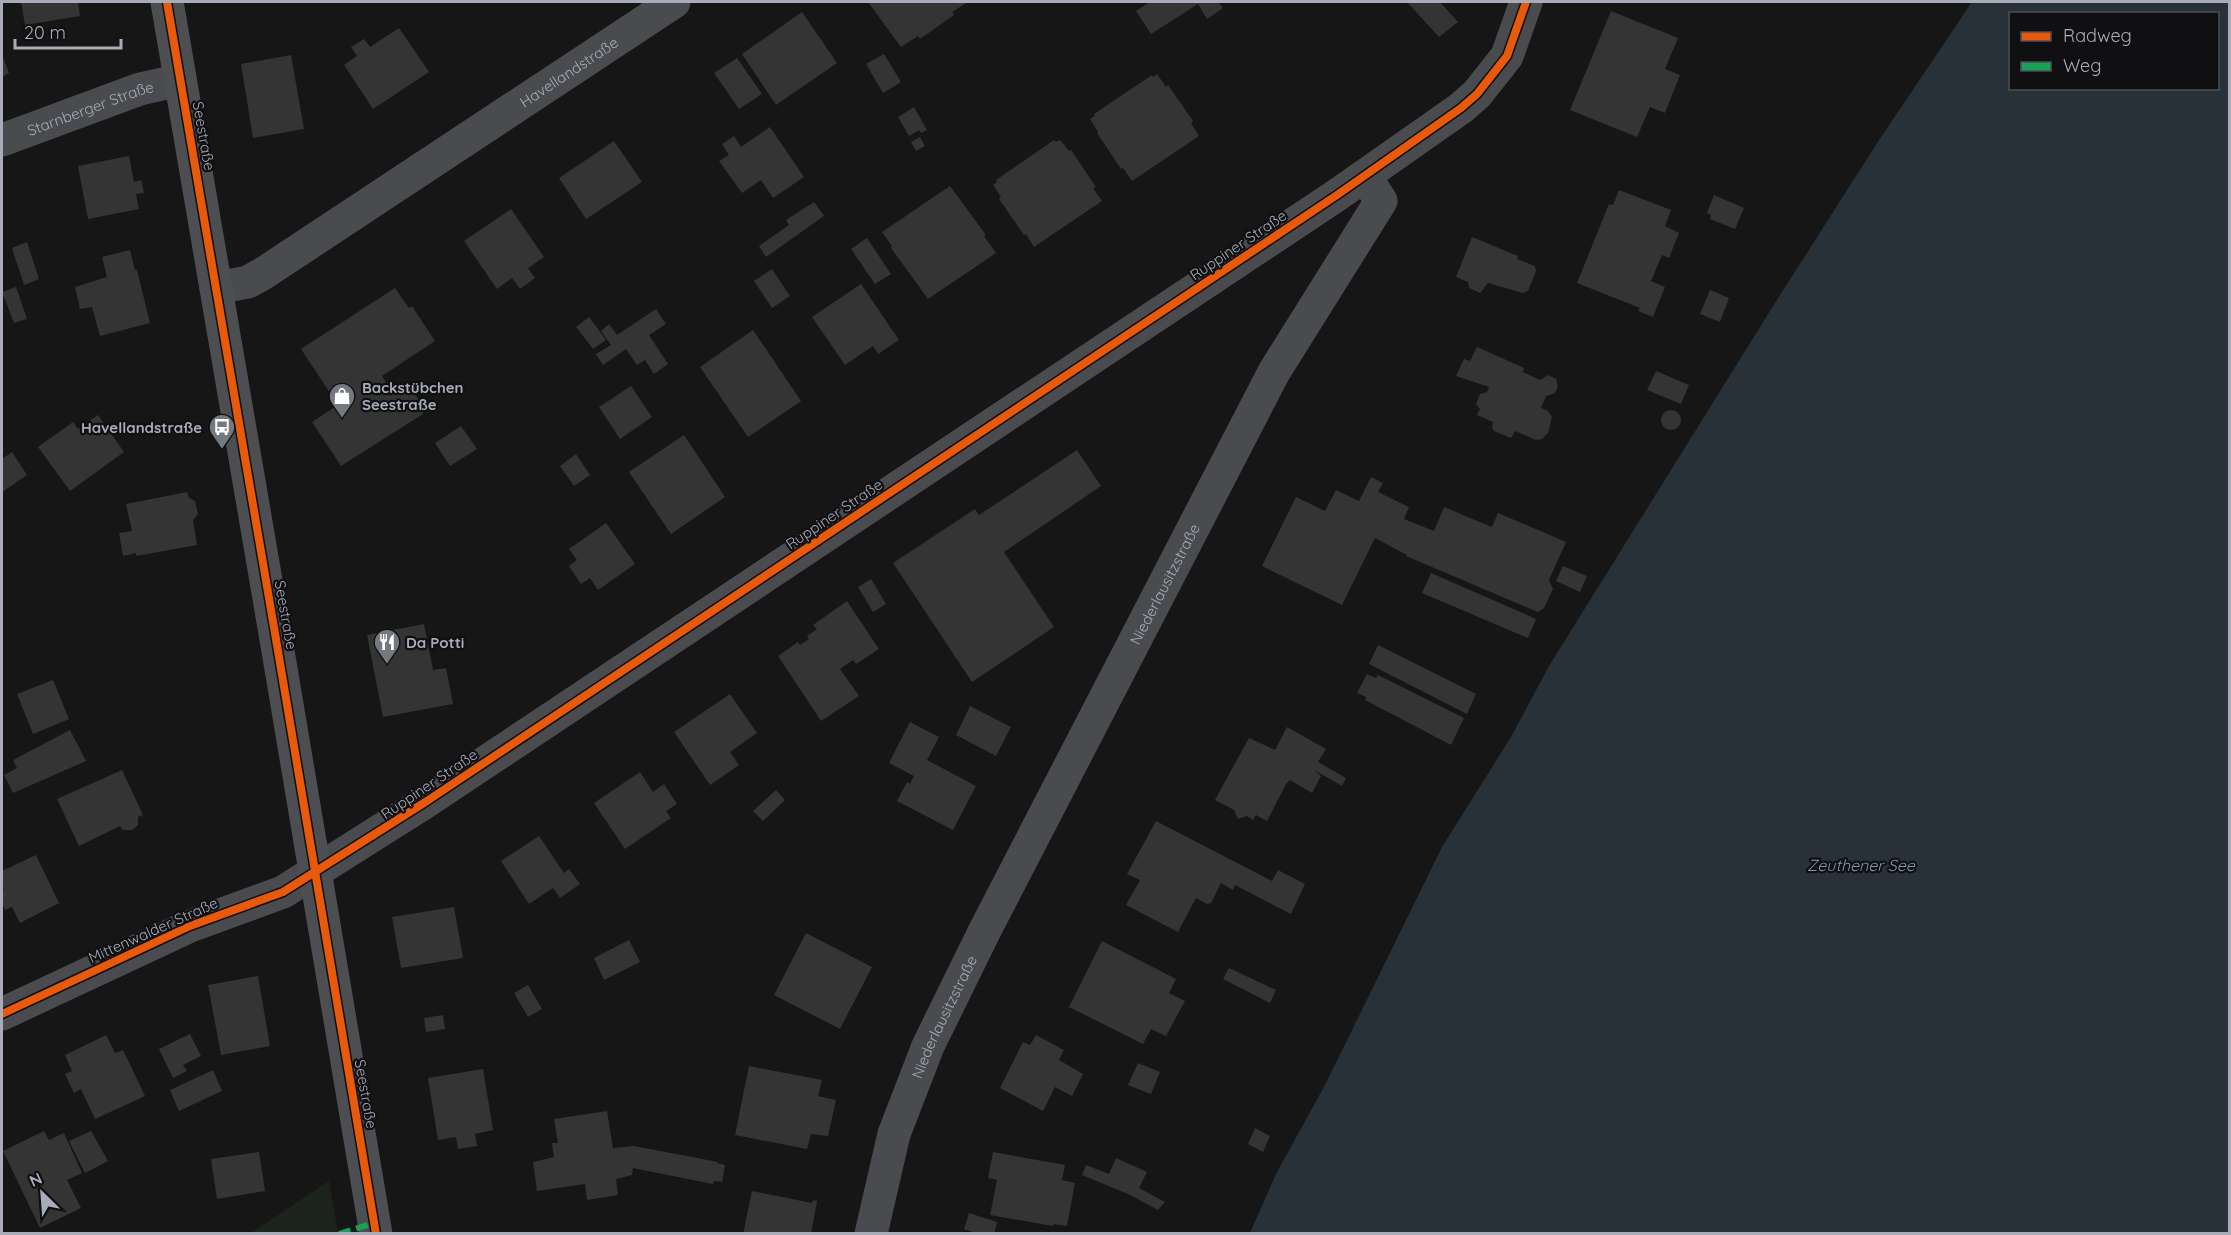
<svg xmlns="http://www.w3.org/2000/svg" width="2231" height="1235" font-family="Quicksand,sans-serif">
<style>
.green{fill:#1c231d}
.water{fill:#293138;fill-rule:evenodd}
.building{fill:#343435}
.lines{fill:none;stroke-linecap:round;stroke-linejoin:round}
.minor{stroke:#4a4b4f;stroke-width:33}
.major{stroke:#4c4e51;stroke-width:33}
.quiet{stroke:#1a9f57;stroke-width:6;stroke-dasharray:12 6;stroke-linecap:butt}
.cycleway-casing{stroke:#101012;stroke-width:11}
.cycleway{stroke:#e8590c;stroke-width:8}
.labels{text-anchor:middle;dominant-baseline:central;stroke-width:4.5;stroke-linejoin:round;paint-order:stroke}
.street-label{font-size:15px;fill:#a7acb8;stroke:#101012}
.poi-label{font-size:15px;font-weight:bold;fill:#a7acb8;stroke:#101012;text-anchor:start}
.water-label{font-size:16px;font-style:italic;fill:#7e9ab3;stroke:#101012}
</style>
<rect width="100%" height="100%" fill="#161616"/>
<path class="green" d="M329 1181 338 1233H251Z"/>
<path class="water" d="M1972 2H2229V1233H1250L1276 1174 1325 1085 1442 847 1511 737 1549 666 1775 303 1879 140ZM2010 14H2218V88H2010Z"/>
<path class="building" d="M21 2H78L80 16 25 25Z
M868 2H968L952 12 954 15 920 39 918 36 901 47Z
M1150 2H1218L1223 8 1207 19 1198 4 1151 34 1136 11Z
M1407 2H1440L1458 22 1439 37Z
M1611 11 1678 38 1665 69 1680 75 1665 113 1650 107 1637 137 1570 110Z
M802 12 837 63 776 105 742 54Z
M399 28 429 72 373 109 344 65 357 56 351 47 364 39 370 47Z
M884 54 901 82 883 93 866 64Z
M2 55 9 73 2 77Z
M291 55 304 129 253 138 241 64Z
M737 58 762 94 739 109 714 73Z
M1157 74 1166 87 1168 85 1193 121 1191 123 1199 136 1132 181 1123 168 1121 169 1097 133 1098 132 1090 119 1095 116 1094 114 1152 75 1153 77Z
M914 107 927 130 921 133 919 130 909 136 898 117Z
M770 127 804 177 773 198 761 180 742 193 719 161 729 155 722 144 734 136 741 147Z
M920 137 925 146 916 151 911 142Z
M1054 140 1056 142 1060 140 1069 151 1071 150 1096 187 1093 188 1102 201 1034 247 1026 234 1024 235 999 199 1001 197 993 185 997 182 996 180Z
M614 141 642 182 586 219 559 178Z
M129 156 134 182 141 180 144 193 136 194 139 209 88 219 78 166Z
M950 186 986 235 984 236 996 253 928 299 891 248 892 246 882 232Z
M1619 190 1671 210 1665 226 1679 233 1669 258 1662 255 1651 281 1665 287 1653 317 1638 311 1640 308 1577 283 1609 204 1613 205Z
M1714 195 1744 208 1735 229 1710 219 1711 215 1707 213Z
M814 202 824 216 766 257 759 246 789 225 786 220Z
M511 209 544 257 528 268 535 278 520 289 512 278 497 289 464 241Z
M1472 237 1518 256 1517 259 1535 266 1536 271 1528 291 1523 293 1488 283 1480 293 1469 288 1468 282 1456 277Z
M867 238 891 274 875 284 851 249Z
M27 242 39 279 24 285 12 248Z
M130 250 135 270H137L150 323 100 336 92 307 80 309 75 287 107 277 102 257Z
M772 269 790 296 772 308 754 281Z
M861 284 899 340 878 354 873 346 845 365 812 317Z
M16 287 27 319 14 323 2 292Z
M395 288 409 308 412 306 435 341 382 376 393 394 408 384 423 406V414L341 466 312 422 338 405 301 349Z
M1710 290 1729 298 1720 322 1700 314Z
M656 309 666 324 649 335 668 364 654 374 645 360 637 365 626 349 603 365 596 354 611 345 601 331 609 324 617 335Z
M589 317 606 340 593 349 576 327Z
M753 330 801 401 748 437 700 367Z
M1477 347 1524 368 1523 372 1540 380 1548 375 1556 379 1558 386 1555 393 1546 396 1541 408 1548 411 1552 417 1548 433 1542 439 1536 440 1515 431 1511 438 1494 431 1492 428 1493 422 1477 415 1480 409 1476 404 1480 394 1487 392 1489 387 1456 376 1464 359 1470 361Z
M1656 371 1689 385 1681 404 1647 390Z
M631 386 652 417 620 439 599 407Z
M1661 420a10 10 0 1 1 20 0a10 10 0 1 1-20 0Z
M98 415 124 452 70 491 38 447 73 422 78 429Z
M461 426 477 449 450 466 435 443Z
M684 435 725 497 671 534 629 472Z
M1077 450 1101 486 1004 552 1054 627 972 682 893 563 975 509 979 515Z
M12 452 27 475 2 492V459Z
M576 454 590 475 574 486 560 466Z
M1371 477 1383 483 1378 492 1409 507 1404 519 1434 531 1444 507 1492 527 1498 513 1566 542 1549 580 1553 589 1544 608 1538 612 1406 556 1407 555 1375 538 1342 605 1262 566 1296 497 1325 511 1336 490 1359 501Z
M187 492 189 498 195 501 198 514 193 520 197 545 136 556V553L123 556 119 533 132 531 126 504Z
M606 523 635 564 598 590 590 578 581 584 569 566 577 560 569 549Z
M1563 566 1587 576 1580 592 1556 581Z
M1431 573 1536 619 1528 638 1422 593Z
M871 579 886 604 873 612 858 587Z
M847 601 879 649 856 664 853 660 840 669 859 696 821 721 778 656 798 642 800 645 809 639 807 636 817 629 813 625Z
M424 624 433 670 446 668 453 704 383 717 367 635Z
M1378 645 1476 694 1467 714 1369 664Z
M1367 674 1376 678 1378 675 1464 718 1451 745 1365 700 1366 697 1357 693Z
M53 680 69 719 33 734 17 694Z
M730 694 757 733 730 752 739 765 710 785 674 732Z
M970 706 1011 727 996 756 956 735Z
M910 722 939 737 927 760 976 786 953 830 897 801 907 782 910 784 914 776 889 763Z
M1287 727 1326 749 1318 762 1346 778 1342 786 1314 770 1321 776 1312 793 1290 780 1286 784 1267 821 1256 815 1253 820 1247 816 1238 819 1234 810 1215 800 1239 756 1249 738 1275 750Z
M70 730 86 761 13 793 4 775 17 768 13 760Z
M122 770 143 815 138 817V825L132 830H123L120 826 79 846 57 799Z
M640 772 653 792 664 784 677 804 666 811 671 818 625 849 594 803Z
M776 790 785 800 763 821 753 811Z
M1156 821 1272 881 1278 870 1305 884 1291 914 1235 885 1233 890 1221 883 1211 903 1207 904 1196 898 1178 932 1126 905 1140 880 1127 874Z
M539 836 564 873 569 869 580 884 560 898 553 888 529 904 501 861Z
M36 855 59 903 20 923 12 907 5 910 2 903V890L4 889 2 884V871Z
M454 907 463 958 401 968 392 917Z
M806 933 872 967 840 1029 774 995Z
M629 940 640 962 604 980 594 958Z
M1102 941 1176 979 1169 993 1185 1001 1166 1036 1151 1029 1143 1044 1069 1007Z
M1229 968 1276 990 1270 1003 1223 979Z
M258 976 270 1046 221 1055 208 985Z
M528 985 542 1009 528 1017 514 993Z
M443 1015 445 1029 426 1032 424 1018Z
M190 1034 201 1056 183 1065 187 1071 173 1078 159 1049Z
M106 1035 115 1053 123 1050 145 1096 95 1119 81 1089 74 1093 65 1074 72 1071 65 1055Z
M1036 1035 1064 1050 1059 1060 1083 1074 1072 1096 1055 1087 1043 1111 1000 1088 1023 1042 1030 1045Z
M1138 1063 1160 1072 1151 1094 1128 1085Z
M749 1066 822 1080 818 1096 836 1100 828 1136 811 1134 807 1149 735 1135Z
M483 1069 493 1130 475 1134 477 1146 458 1149 456 1137 438 1140 428 1078Z
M213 1070 222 1091 179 1111 170 1090Z
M607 1111 613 1148 634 1146 718 1162 717 1163 725 1165 722 1182 714 1181 713 1184 633 1168 632 1175 616 1179 618 1195 587 1200 585 1184 537 1191 533 1162 554 1157 552 1143H558L554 1119Z
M1255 1128 1270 1136 1263 1152 1248 1144Z
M44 1131 49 1140 64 1133 82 1173 67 1180 81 1208 40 1228 3 1151Z
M91 1131 108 1161 85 1173 69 1141Z
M259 1152 265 1191 217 1199 211 1159Z
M993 1152 1065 1165 1062 1180 1075 1183 1067 1226 1054 1224 1053 1226 990 1215 997 1180 988 1178Z
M1116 1158 1147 1172 1139 1188 1165 1202 1158 1210 1128 1194 1082 1175 1086 1165 1109 1174Z
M752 1191 812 1203 813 1200 817 1201 811 1234H743Z
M969 1213 997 1222 994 1234H979L964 1229Z"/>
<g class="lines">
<g class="minor">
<path id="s1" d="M2 140 140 89 180 80"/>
<path id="s2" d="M216 288 248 282 264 273 674 2"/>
<path d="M2 1014 190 926 283 892 427 801 1337 195 1461 108 1477 94 1507 56 1526 2"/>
<path id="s3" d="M871 1234 894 1134 928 1046 985 930 1274 372 1381 201 1365 176"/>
</g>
<path class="major" d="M167 2 277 645 376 1234"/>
<path class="quiet" d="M339 1234 374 1223"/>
<g class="cycleway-casing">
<path id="cycleway" d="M167 2 277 645 376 1234
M2 1014 190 926 283 892 427 801 1337 195 1461 108 1477 94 1507 56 1526 2"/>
</g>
<use href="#cycleway" class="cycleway"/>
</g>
<defs>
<g id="shop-pin" transform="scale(1.35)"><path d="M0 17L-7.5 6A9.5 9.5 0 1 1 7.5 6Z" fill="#74787f" stroke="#101012"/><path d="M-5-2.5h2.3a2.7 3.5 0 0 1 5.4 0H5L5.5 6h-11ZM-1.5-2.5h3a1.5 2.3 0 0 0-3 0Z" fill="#fff"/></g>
<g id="bus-pin" transform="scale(1.35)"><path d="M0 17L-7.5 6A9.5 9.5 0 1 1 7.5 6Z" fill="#74787f" stroke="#101012"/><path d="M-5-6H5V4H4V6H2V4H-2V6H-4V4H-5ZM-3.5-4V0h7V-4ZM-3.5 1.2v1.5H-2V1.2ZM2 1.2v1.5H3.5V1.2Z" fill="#fff"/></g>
<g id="restaurant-pin" transform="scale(1.35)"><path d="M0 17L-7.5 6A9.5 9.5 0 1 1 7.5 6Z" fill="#74787f" stroke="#101012"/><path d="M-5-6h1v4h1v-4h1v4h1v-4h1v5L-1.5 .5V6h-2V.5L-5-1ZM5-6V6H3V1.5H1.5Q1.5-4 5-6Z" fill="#fff"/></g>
</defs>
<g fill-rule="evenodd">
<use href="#shop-pin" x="342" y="396"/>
<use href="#bus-pin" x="222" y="427"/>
<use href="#restaurant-pin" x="387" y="642"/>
</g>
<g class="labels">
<g class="street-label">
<text stroke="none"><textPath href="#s2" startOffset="416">Havellandstraße</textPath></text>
<text stroke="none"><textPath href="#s1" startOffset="94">Starnberger Straße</textPath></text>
<text transform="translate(204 136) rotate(80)">Seestraße</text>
<text transform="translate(1238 245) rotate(-34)">Ruppiner Straße</text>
<text transform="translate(834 514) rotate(-34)">Ruppiner Straße</text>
<text stroke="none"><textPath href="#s3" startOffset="716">Niederlausitzstraße</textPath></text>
<text transform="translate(286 615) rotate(80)">Seestraße</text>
<text transform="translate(429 784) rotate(-34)">Ruppiner Straße</text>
<text transform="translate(153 930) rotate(-24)">Mittenwalder Straße</text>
<text stroke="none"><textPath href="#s3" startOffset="230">Niederlausitzstraße</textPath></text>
<text transform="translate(366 1094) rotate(80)">Seestraße</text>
</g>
<g class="poi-label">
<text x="362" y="387">Backstübchen<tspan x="362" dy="17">Seestraße</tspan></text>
<text x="202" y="427" text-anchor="end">Havellandstraße</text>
<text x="406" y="642">Da Potti</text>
</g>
<g class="water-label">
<text x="1861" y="865">Zeuthener See</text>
</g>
</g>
<rect width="2231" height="1235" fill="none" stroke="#a7acb8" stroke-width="6"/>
<rect x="2009" y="12" width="210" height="78" fill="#101012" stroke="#4c4e54" stroke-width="1.5"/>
<rect x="2021" y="32" width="30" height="9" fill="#e8590c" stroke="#4c4e54" stroke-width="1.5"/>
<text x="2063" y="42" font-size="18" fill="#a7acb8">Radweg</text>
<rect x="2021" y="62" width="30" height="9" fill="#1a9f57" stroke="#4c4e54" stroke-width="1.5"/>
<text x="2063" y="72" font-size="18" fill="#a7acb8">Weg</text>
<g transform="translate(42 1193) rotate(335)" stroke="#101012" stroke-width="4.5" paint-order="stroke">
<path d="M0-4.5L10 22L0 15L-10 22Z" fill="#a7acb8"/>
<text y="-9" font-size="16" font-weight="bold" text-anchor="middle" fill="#a7acb8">N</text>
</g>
<path d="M15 39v9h106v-9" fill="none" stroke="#a7acb8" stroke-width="3"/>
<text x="24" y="39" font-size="18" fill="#a7acb8" stroke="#101012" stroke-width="4.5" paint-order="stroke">20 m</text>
</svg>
